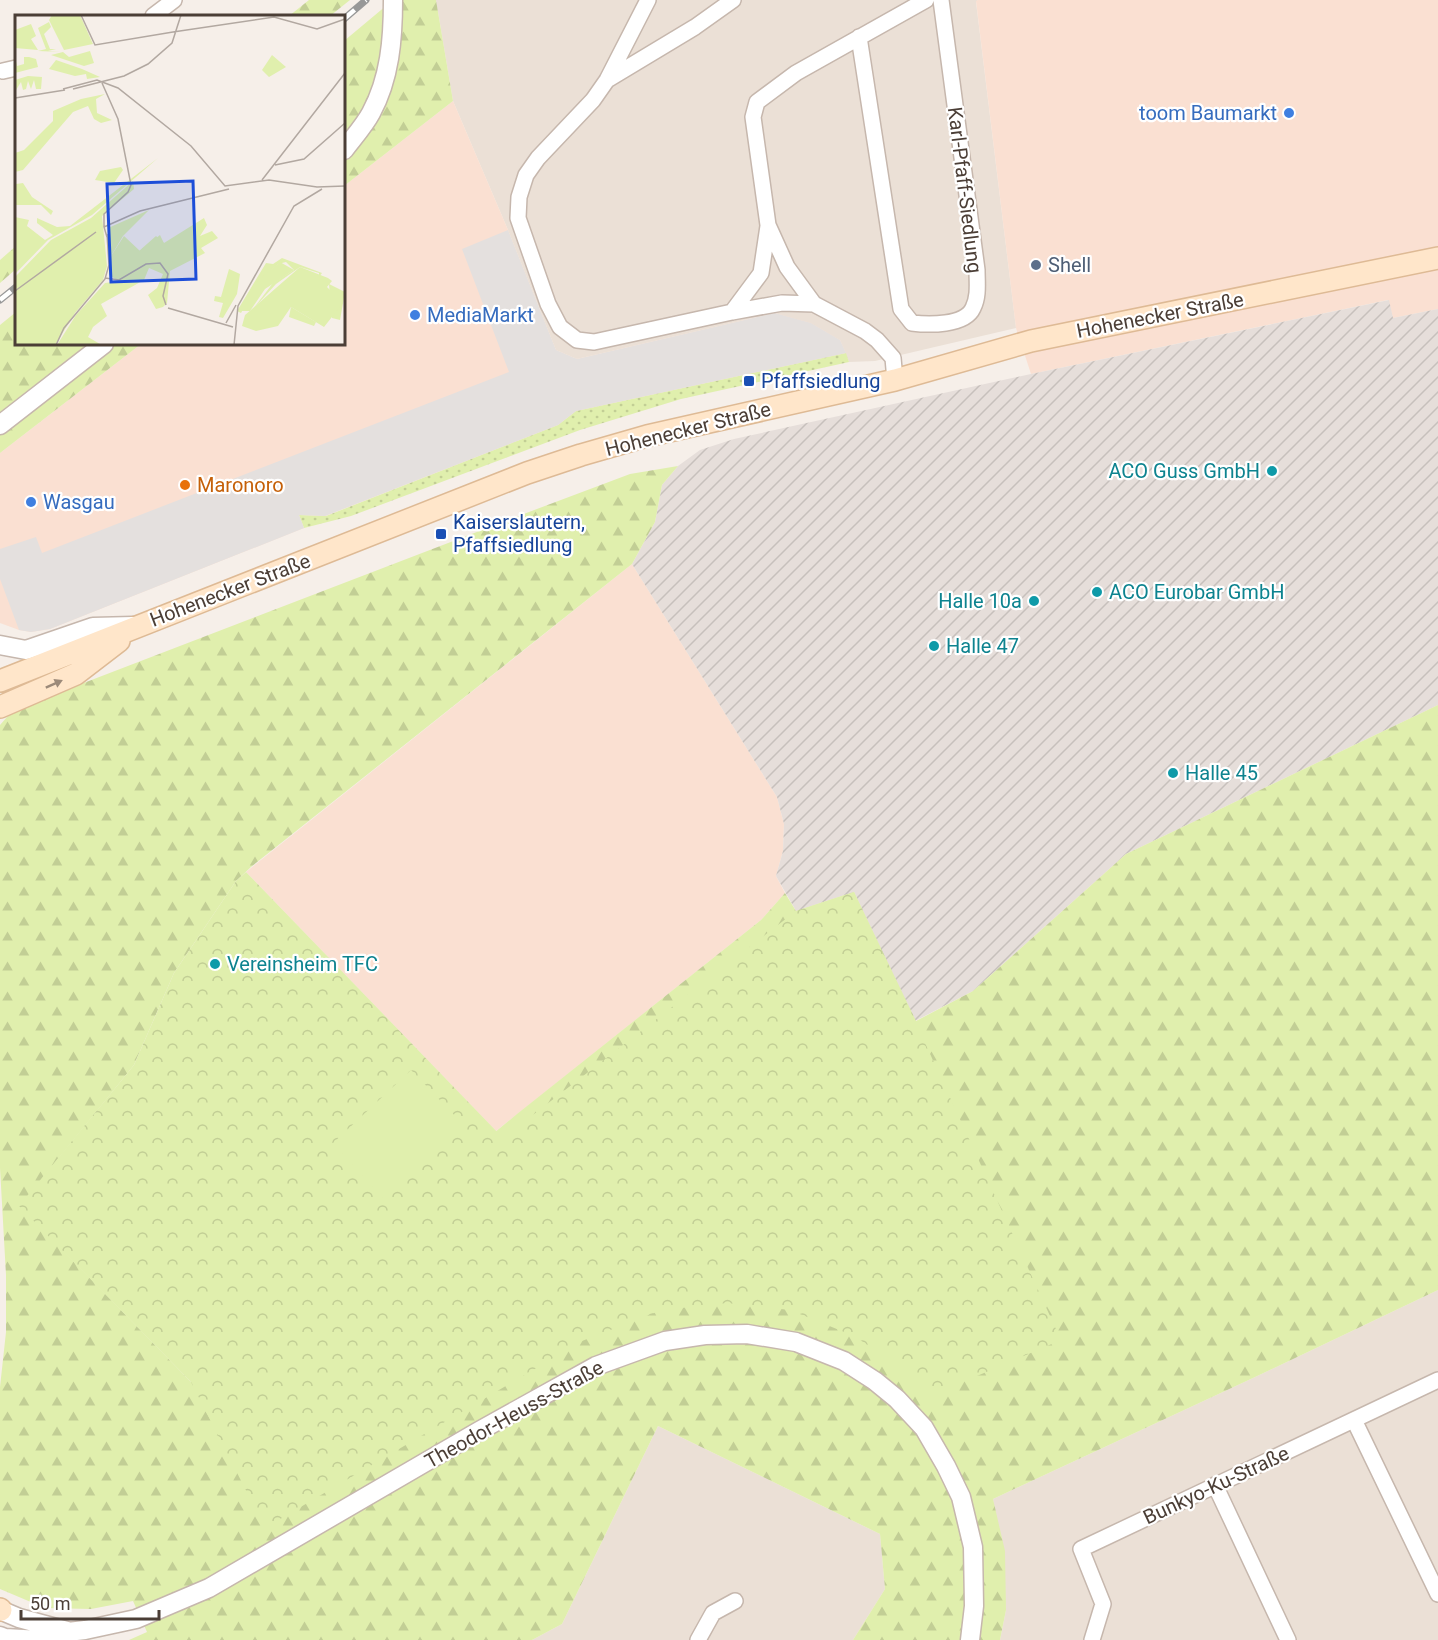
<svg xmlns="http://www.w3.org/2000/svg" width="1438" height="1640" font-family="Roboto,sans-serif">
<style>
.residential{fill:#ebe0d6}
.commercial{fill:#fae0d2}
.industrial{fill:url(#industrial-furrows)}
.grass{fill:url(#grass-dots)}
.forest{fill:url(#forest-firs)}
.park{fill:url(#park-crowns)}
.pitch{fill:#e0efad}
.parking{fill:#e4e0de}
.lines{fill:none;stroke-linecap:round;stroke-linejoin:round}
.minor-casing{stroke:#c6b7ad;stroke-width:18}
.tertiary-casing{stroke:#c6b7ad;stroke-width:21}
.secondary-casing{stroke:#deba95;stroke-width:24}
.minor{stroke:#fff;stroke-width:15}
.tertiary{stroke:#fff;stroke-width:18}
.secondary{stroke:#ffe6ca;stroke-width:21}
.rail-casing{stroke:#989898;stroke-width:7}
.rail{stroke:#fff;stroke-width:4.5;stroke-dasharray:14;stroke-linecap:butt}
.oneway{fill:#9c8a79}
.shop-dot{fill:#3f7fe0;stroke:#fff;stroke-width:2}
.service-dot{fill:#5c6f8a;stroke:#fff;stroke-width:2}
.transit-dot{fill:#1a4fb4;stroke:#fff;stroke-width:2}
.culture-dot{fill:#0f9aa8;stroke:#fff;stroke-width:2}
.food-dot{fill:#e8710a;stroke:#fff;stroke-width:2}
.labels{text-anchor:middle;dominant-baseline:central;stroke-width:4.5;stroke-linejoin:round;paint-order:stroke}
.shop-label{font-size:20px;fill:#366cbe;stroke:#fff;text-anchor:start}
.street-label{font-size:20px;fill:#4b3e36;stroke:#fff}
.service-label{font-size:20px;fill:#4e5e75;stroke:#fff;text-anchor:start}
.transit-label{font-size:20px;fill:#164399;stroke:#fff;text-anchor:start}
.culture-label{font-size:20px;fill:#0d838f;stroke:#fff;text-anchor:start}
.food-label{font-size:20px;fill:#c56008;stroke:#fff;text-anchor:start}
.inset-road{fill:none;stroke:#b2a8a1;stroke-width:1.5}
.view{fill:#1d4ed8;fill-opacity:0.15;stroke:#1d4ed8;stroke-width:3}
.inset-edge{fill:none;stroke:#4b3e36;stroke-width:3}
</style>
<defs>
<pattern id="industrial-furrows" width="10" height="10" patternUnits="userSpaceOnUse" patternTransform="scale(1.5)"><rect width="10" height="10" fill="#e6deda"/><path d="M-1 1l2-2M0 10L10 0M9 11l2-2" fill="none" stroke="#c7c0bc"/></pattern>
<pattern id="grass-dots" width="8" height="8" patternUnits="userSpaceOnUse" patternTransform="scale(1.5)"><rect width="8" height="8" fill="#e0efad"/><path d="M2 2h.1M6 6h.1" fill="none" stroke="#c2ce95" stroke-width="1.8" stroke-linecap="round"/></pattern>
<pattern id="forest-firs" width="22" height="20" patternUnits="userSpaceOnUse" patternTransform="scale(1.5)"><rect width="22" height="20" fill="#e0efad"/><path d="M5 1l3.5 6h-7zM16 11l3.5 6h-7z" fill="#c2ce95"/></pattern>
<pattern id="park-crowns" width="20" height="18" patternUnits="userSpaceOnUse" patternTransform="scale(1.5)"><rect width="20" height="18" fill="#e0efad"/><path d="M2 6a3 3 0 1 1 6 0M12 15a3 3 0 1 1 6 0" fill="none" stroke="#c2ce95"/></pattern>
</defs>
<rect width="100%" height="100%" fill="#f6efe9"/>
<path class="residential" d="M436 0H978L976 2 1016 328 875 361 849 362 840 340 775 313 577 359 556 350 508 230 453 101Z
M1438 1290V1640H1000L1006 1610 993 1499 1253 1378Z
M658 1426 880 1534 885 1589 853 1640H532L562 1624Z"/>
<path class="commercial" d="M978 0H1438V309L1393 318 1388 300 1031 374 1016 328 976 1Z
M453 101 508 230 556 350 577 359 775 313 811 323 840 340 846 353 576 411 558 425 325 516 299 515 304 528 50 629 31 632 19 630 0 623V453L141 344H344V186Z
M632 564 777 797 784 824 783 851 776 876 785 893 761 920 496 1131 246 872Z"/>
<path class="industrial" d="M1389 300 1393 318 1438 309V705L1126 854 973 991 915 1021 854 892 796 911 776 876 783 851 784 824 777 797 632 564 655 522 662 485 678 466 700 450 734 439 1031 374Z"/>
<path class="grass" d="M846 353 849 362 681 399 580 430 351 516 304 528 299 515 326 516 558 425 576 411Z"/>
<path class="forest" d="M309 0H350L330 16H289Z
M393 0H436L453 101 344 186V41Z
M16 246V269L0 283V260Z
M16 312V344H141L0 453V325Z
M678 466 662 485 655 522 632 564 251 867 236 881 174 973 134 1065 20 1206 191 1382 517 1114 761 920 785 893 796 911 854 892 916 1021 973 991 1126 854 1438 705V1290L1253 1378 993 1499 1005 1551 1006 1610 1000 1640H853L885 1589 880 1534 658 1426 562 1624 532 1640H129L147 1632 133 1601 91 1609 45 1608 0 1589V1387L6 1332V1275L0 1168V725L7 717 29 704 513 518 630 474Z"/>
<path class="park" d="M246 872 503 1138 796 911 854 892 915 1021 1061 1340 930 1396 899 1366 854 1336 790 1310 727 1303 662 1310 582 1341 265 1528 191 1382 19 1206 134 1065 174 973 236 881Z"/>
<path class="pitch" d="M411 1070 461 1122 383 1198 333 1143Z"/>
<path class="parking" d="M508 230 556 350 577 359 775 313 811 323 840 340 846 353 576 411 558 425 325 516 299 515 304 528 50 629 31 632 19 630 0 579V549L36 537 42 553 509 372 462 249Z"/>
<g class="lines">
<g class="minor-casing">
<path id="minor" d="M648 0 607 80 593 100 538 158 526 175 519 197 518 218 548 304 560 327 577 340 594 342 732 312 782 303 814 304 865 331 877 340 893 358 895 380
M153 16 174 0
M859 37 901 309 912 323C928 325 965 326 973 308 979 296 977 283 977 270L941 0
M3 71 16 68
M607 80 695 27 733 0
M814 304 787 267 768 225 753 117 757 102 796 73 926 0
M732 312 761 273 768 226
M1354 1420 1438 1594
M1215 1485 1288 1640
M698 1640 713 1613 735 1601
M1092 1640 1103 1604 1081 1549 1438 1380"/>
</g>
<g class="tertiary-casing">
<path id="tertiary" d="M344 150C353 138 364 126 371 113 390 78 393 39 393 0
M0 425 104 344
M0 645 26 650 93 627 133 626
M0 1610 19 1618 67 1631
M0 1636 5 1638 40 1640
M40 1640 68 1632 85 1630 136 1619 209 1588 479 1431 596 1366 665 1341 705 1335 747 1334 796 1342 844 1361 875 1381 897 1399 924 1428 946 1466 961 1497 973 1547 974 1606 970 1640"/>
</g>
<g class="secondary-casing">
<path id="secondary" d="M0 681 527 473 581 455 647 436 895 380 1031 341 1438 258
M0 707 76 674 119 641
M0 1609 1 1610"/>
</g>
<use href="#minor" class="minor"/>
<use href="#tertiary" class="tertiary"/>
<use href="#secondary" class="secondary"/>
<g class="rail-casing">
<path id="rail" d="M344 19 366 0
M0 300 16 287"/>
</g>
<use href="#rail" class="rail"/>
</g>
<defs><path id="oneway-solid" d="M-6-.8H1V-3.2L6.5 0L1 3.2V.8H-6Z" transform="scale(1.5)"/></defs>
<use class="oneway" href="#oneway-solid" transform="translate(54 684) rotate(-24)"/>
<g class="shop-dot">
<circle cx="1289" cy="113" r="6"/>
<circle cx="415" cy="315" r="6"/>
<circle cx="31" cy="502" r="6"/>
</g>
<circle class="service-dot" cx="1036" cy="265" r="6"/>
<g class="transit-dot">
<rect x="743" y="375" width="12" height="12" rx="3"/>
<rect x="435" y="528" width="12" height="12" rx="3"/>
</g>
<g class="culture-dot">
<circle cx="1272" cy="471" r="6"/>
<circle cx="1097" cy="592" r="6"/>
<circle cx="1034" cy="601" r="6"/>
<circle cx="934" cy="646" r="6"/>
<circle cx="1173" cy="773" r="6"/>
<circle cx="215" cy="964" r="6"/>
</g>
<circle class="food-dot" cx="185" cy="485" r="6"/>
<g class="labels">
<g class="shop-label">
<text x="1277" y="113" text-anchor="end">toom Baumarkt</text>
<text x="427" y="315">MediaMarkt</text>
<text x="43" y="502">Wasgau</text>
</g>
<g class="street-label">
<text transform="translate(965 190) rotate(83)">Karl-Pfaff-Siedlung</text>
<text transform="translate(1160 315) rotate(-11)">Hohenecker Straße</text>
<text transform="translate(688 429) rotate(-14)">Hohenecker Straße</text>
<text transform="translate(230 590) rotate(-21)">Hohenecker Straße</text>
<text transform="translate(514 1414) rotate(-29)">Theodor-Heuss-Straße</text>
<text transform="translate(1216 1485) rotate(-25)">Bunkyo-Ku-Straße</text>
</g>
<g class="service-label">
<text x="1048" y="265">Shell</text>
</g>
<g class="transit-label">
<text x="761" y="381">Pfaffsiedlung</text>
<text x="453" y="522">Kaiserslautern,<tspan x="453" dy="23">Pfaffsiedlung</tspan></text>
</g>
<g class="culture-label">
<text x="1260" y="471" text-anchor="end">ACO Guss GmbH</text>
<text x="1109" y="592">ACO Eurobar GmbH</text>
<text x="1022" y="601" text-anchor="end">Halle 10a</text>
<text x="946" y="646">Halle 47</text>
<text x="1185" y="773">Halle 45</text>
<text x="227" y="964">Vereinsheim TFC</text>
</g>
<g class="food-label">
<text x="197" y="485">Maronoro</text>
</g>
</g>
<g transform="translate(15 15)">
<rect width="330" height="330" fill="#f6efe9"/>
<path d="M34 7 36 12 29 19 35 34H41L33 36 46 37 23 36 31 34 23 13ZM13 61 27 62 26 74H21L19 65 16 74 13 66 11 74 8 75 6 67 1 75 0 65Z" fill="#e0efad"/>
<path d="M90 79 81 84 82 98 97 105 86 108 79 104 73 91 58 97 8 155 0 157V138L9 135 38 106V96L66 84ZM143 143 77 200 33 225 0 259V202L14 205 12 211 30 225 38 220 22 208V203L42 212 55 211ZM118 166 119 174 87 201 92 251 88 265 60 298 40 330H0V262L36 225 76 203ZM8 168 17 182 38 196 36 200 26 190H0L1 169ZM134 195 108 221 96 241 107 251 141 221 149 228 189 203 192 210 185 221 197 216 203 223 186 233 190 238 155 256 152 288 148 292 141 294 133 280 142 273 148 259 134 253 129 265 86 289 92 301 78 312 73 322 85 329 42 330 61 300 90 268 104 266 94 260 93 213ZM267 243 307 258 304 262V258L285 252 261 269 238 294 258 268 279 255 271 247 263 249 242 268 226 298 222 296 251 248 258 249ZM314 269 330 277 325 305 317 303Z" fill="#e0efad"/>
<path d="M145 220 158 247 151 250 134 246 111 260 96 241 109 221 125 236Z" fill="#e0efad"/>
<path d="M16 9 21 21 16 24 23 35 0 33V15ZM75 36 79 48 69 51 36 40 48 37 54 42ZM0 42 2 51 9 49V42H14L21 44 23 52 0 58ZM41 45 67 54 85 62 72 64 71 59 60 61 34 54ZM106 152 108 155 99 168 80 165 85 156ZM265 247 279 255 250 274 235 296H223L239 269ZM214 254 225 259 222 279 208 303 204 302 208 288 199 286 200 281 206 282ZM276 292 301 307 299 311 274 302Z" fill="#e0efad"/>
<path d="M37 0H65L78 29 49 35 34 5ZM257 40 271 52 254 62 247 55ZM285 252 313 263 317 266 312 272 328 288 309 312 276 292 263 311 241 316 227 311 230 300Z" fill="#e0efad"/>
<path class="inset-road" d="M66 0 80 30 158 17M158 17 259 2 302 14 330 4M87 68 103 104 116 170 113 177 89 199V212M48 74 82 65 103 73 176 131 210 171 254 165 302 172 330 171M58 74 109 61 133 49 157 28 166 0M0 83 50 75M260 150 289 144 330 108M247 165 330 58M92 222 89 212 125 196 214 174M90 263 104 265 131 249 145 248 153 259 148 281 151 290M0 276 81 217M153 293 218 312M211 308 221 290M41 330 49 313 90 264 94 250 92 219M219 330 223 291 279 191 307 174"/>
<path class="view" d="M178 166 181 264 96 267 92 169Z"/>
<rect width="330" height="330" class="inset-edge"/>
</g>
<path d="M21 1610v9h138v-9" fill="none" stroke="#4b3e36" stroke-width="3"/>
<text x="30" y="1610" font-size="18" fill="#4b3e36" stroke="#ffffff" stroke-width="4.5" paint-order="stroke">50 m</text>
</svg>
